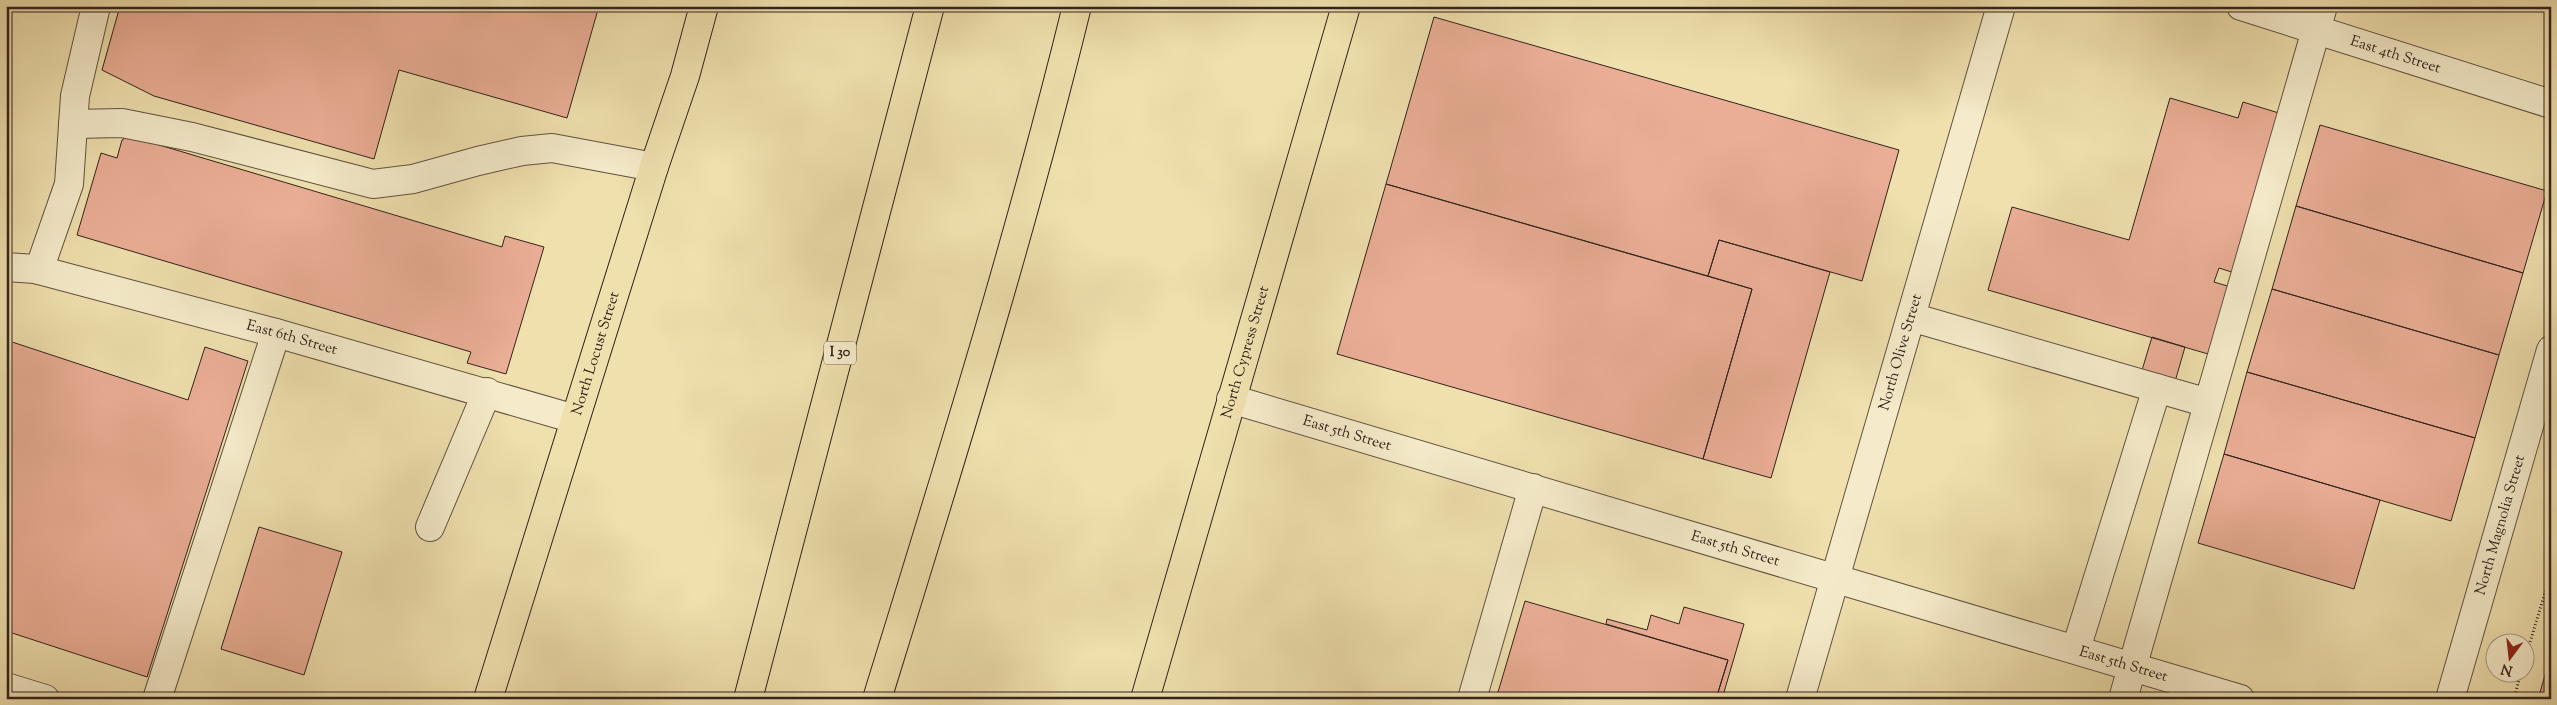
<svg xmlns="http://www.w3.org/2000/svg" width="2557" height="705" font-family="'Sorts Mill Goudy',serif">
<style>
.building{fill:#eaae96;stroke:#32231d}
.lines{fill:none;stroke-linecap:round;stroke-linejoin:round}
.minor-casing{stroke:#615241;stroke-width:30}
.major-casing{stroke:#32231d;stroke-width:30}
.highway-casing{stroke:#32231d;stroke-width:30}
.path{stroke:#32231d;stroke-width:3;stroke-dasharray:1 2.5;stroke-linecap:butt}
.minor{stroke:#f5ebca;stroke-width:28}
.major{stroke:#efe0ae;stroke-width:28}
.highway{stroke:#efe0ae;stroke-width:28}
.labels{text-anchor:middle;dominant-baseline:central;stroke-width:4.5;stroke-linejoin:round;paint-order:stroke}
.shield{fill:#f5ebca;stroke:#6c5f51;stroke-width:1}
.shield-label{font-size:14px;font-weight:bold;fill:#32231d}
.street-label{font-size:15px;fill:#32231d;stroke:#f5ebca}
</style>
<rect width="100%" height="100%" fill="#efe0ae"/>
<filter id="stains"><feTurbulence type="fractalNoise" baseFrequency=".004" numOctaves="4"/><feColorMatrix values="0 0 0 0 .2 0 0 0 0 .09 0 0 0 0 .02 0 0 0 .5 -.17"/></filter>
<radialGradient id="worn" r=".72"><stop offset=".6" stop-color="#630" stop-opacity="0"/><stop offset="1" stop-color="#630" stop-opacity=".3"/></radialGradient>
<path class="building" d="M120 6H599L567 118 399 70 374 159 154 96 102 70Z
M1434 17 1899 150 1862 281 1719 240 1708 276 1386 184Z
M2170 98 2238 118 2243 102 2282 114 2238 274 2219 268 2214 282 2234 288 2215 356 1988 290 2012 207 2129 240Z
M2320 125 2547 191 2523 273 2296 206Z
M129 136 502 247 505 236 544 247 506 374 467 363 471 352 77 235 101 153 117 158 122 140Z
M1386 184 1752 289 1703 459 1337 354Z
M2296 206 2523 273 2499 355 2272 289Z
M1719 240 1830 272 1771 478 1703 459 1752 289 1708 276Z
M2272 289 2499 355 2475 438 2247 372Z
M2152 337 2185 347 2170 399 2136 390Z
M6 340 188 400 205 347 248 361 147 677 6 631Z
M2247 372 2475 438 2451 521 2224 454Z
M2224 454 2380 500 2354 589 2198 543Z
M259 527 342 552 304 675 221 649Z
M1525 601 1728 660 1716 699H1496Z
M1684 607 1744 624 1722 699H1716L1728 660 1606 624 1607 619 1647 630 1651 615 1679 624Z
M2551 655V699H2538Z"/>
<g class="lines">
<g class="minor-casing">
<g id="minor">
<path id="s1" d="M2241 6 2551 104"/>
<path d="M73 124 122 123 192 137 373 184 413 179 478 161 522 151 552 148 654 167"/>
<path id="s2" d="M6 267 35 269 276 333 575 419"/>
<path d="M39 270 69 184 75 96 96 6"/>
<path d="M1911 317 2208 403"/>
<path id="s3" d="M1231 399 2240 699"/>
<path d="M430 527 487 392"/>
<path d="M2076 649 2157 388"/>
<path d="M6 687 45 699"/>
<path d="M157 699 276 333"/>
<path d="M1472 699 1533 488"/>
<path id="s4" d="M1800 699 2001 6"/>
<path d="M2123 699 2323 6"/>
<path id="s5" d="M2450 699 2551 350"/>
</g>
</g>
<g class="major-casing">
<g id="major">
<path id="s6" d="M488 699 654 167 685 76 704 6"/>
<path id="s7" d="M1145 699 1346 6"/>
</g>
</g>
<g class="highway-casing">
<path id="highway" d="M748 699 930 6
M877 699C948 469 1020 239 1077 6"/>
</g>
<path class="path" d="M2524 662 2551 573
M2514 699 2521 672"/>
<use href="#minor" class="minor"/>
<use href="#major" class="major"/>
<use href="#highway" class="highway"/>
</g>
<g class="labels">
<rect class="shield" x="824" y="341.5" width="32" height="23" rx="4"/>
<g class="shield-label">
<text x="840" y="353">I 30</text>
</g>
<g class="street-label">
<text stroke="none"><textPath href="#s1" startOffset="162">East 4th Street</textPath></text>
<text stroke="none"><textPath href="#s2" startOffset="295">East 6th Street</textPath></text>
<text stroke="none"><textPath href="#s7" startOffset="361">North Cypress Street</textPath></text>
<text stroke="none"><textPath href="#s4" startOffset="361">North Olive Street</textPath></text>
<text stroke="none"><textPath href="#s6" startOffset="362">North Locust Street</textPath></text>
<text stroke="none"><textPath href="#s3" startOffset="121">East 5th Street</textPath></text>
<text stroke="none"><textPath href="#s5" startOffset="181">North Magnolia Street</textPath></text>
<text stroke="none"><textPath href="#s3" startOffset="526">East 5th Street</textPath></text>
<text stroke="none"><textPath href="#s3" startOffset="931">East 5th Street</textPath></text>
</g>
</g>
<rect width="2557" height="705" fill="none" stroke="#efe0ae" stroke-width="25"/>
<rect x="8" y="8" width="2542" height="690" fill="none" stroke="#32231d" stroke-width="2.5"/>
<rect x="12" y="12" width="2532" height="680" fill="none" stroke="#32231d"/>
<g transform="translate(2510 658) rotate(195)"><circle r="24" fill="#f5ebca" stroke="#a79b85"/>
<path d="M0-4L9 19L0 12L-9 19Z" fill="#8f2418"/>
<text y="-8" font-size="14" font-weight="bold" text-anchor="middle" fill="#32231d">N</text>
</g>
<rect width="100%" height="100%" filter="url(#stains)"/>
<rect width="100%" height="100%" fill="url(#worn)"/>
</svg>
